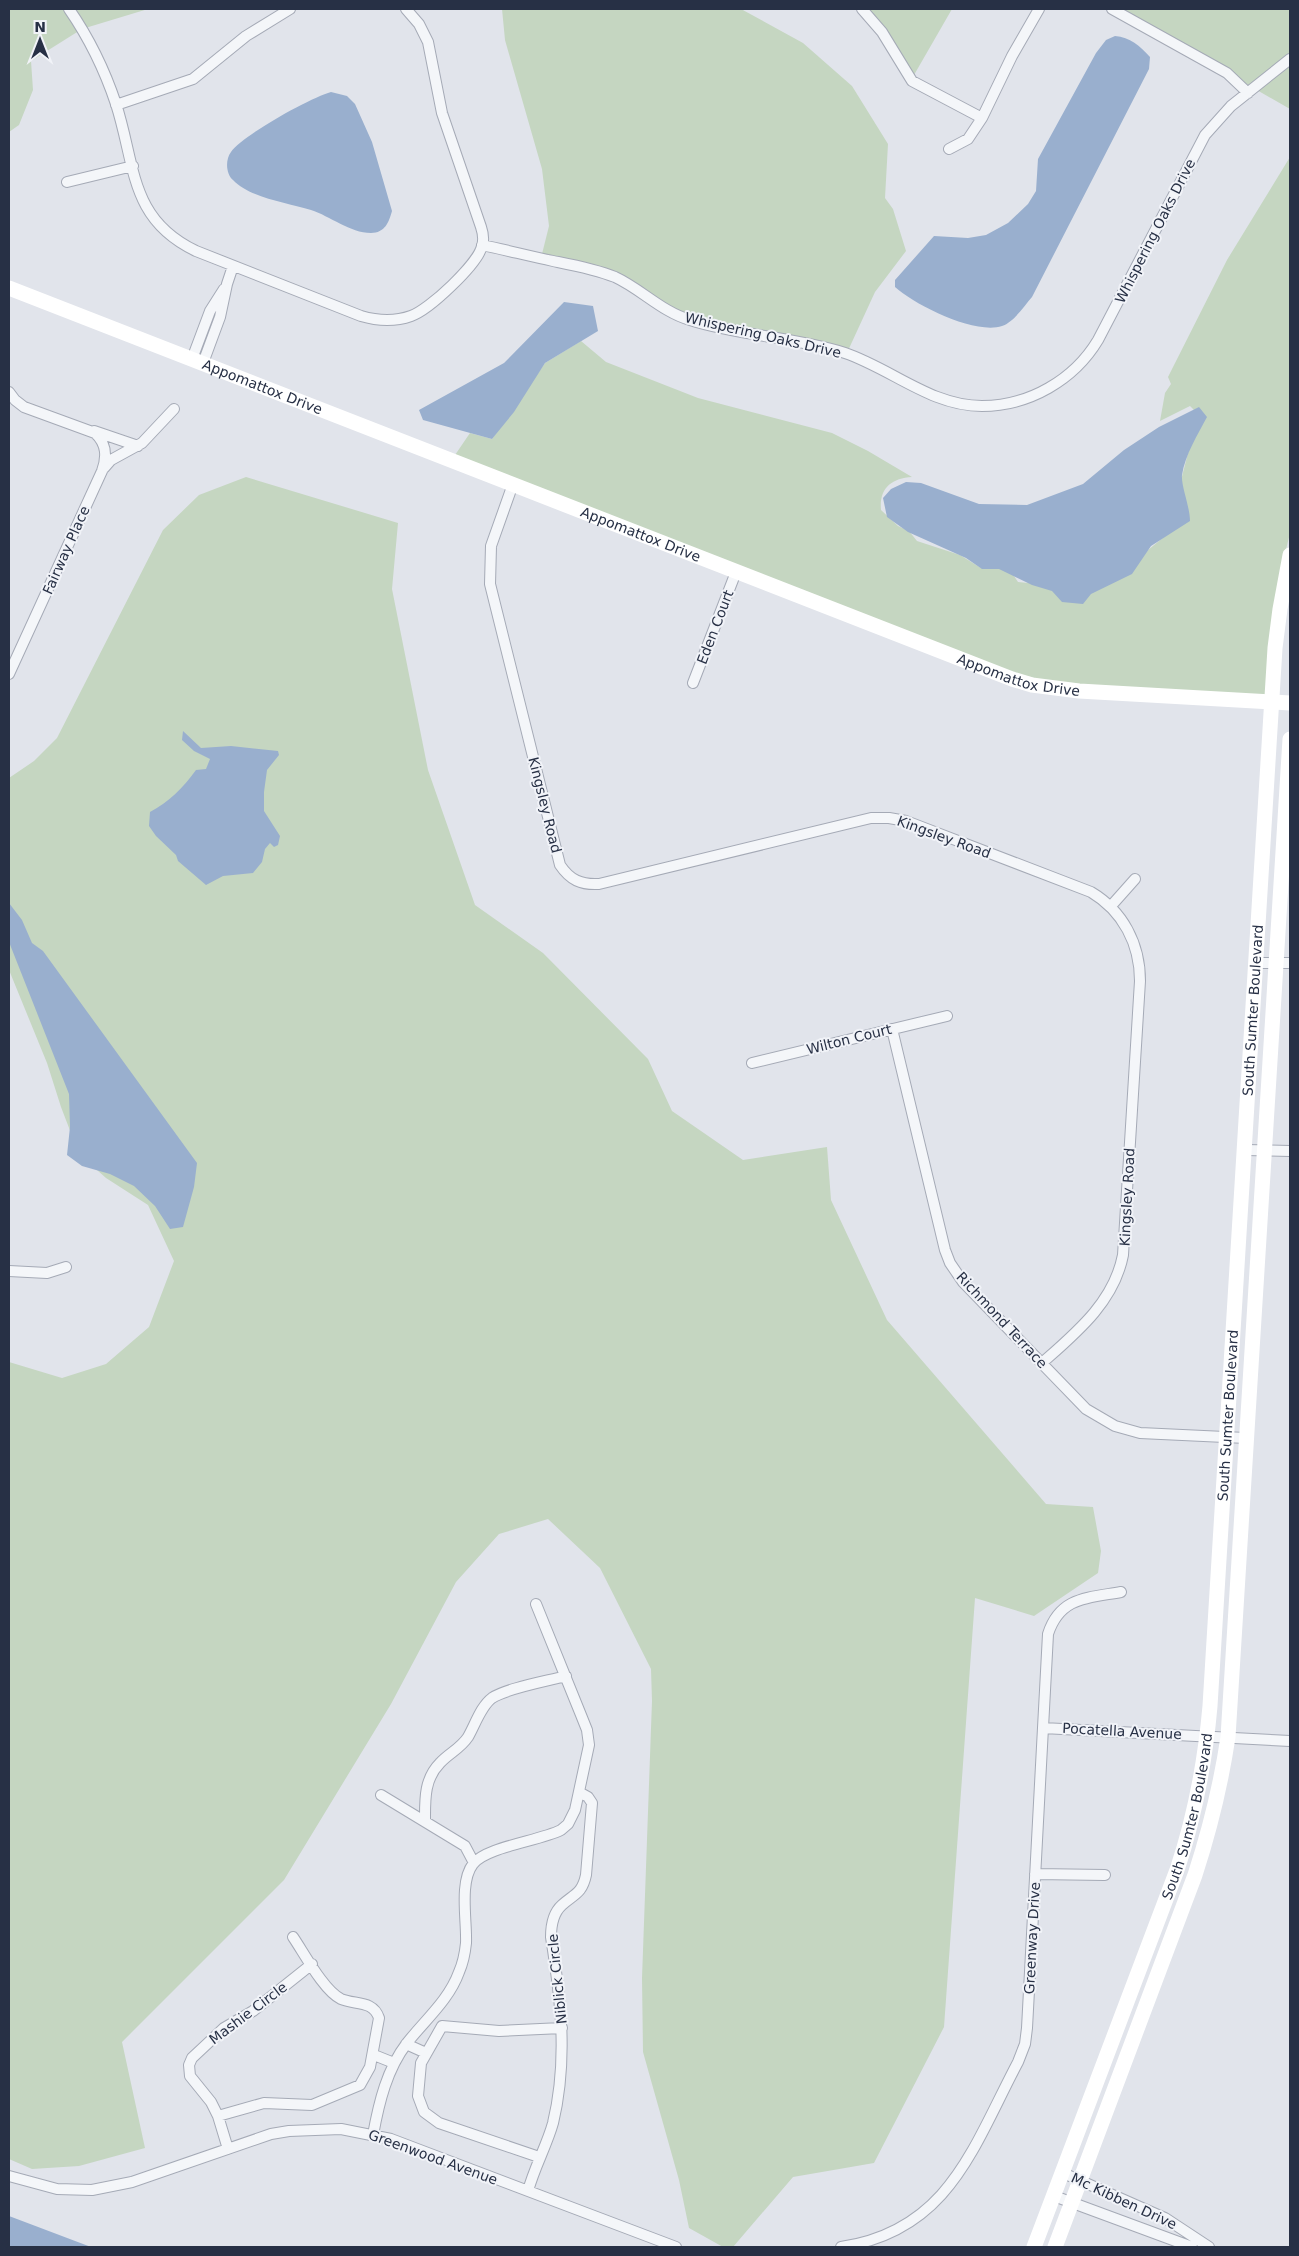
<svg xmlns="http://www.w3.org/2000/svg" width="1299" height="2256" font-family="'DejaVu Sans',sans-serif">
<style>
.green{fill:#c5d6c1}
.water{fill:#99afce}
.lines{fill:none;stroke-linecap:round;stroke-linejoin:round}
.street-casing{stroke:#a5aab6;stroke-width:12}
.street{stroke:#f4f6f9;stroke-width:10}
.secondary{stroke:#fff;stroke-width:15}
.labels{text-anchor:middle;stroke-width:4;stroke-linejoin:round;paint-order:stroke}
.street-label{font-size:14px;fill:#273045;stroke:#f1f3f8}
</style>
<rect width="100%" height="100%" fill="#e1e4eb"/>
<path class="green" d="M9,9H148L82,29L31,61L33,90L19,125L9,132Z
M502,9H741L803,43L852,86L888,144L885,198L893,209L906,251L875,292L846,355L689,319L616,278L541,258L549,226L542,169L505,40Z
M868,9H952L914,75Z
M1116,9H1290V109Z
M1290,157V533L1283,562L1267,697L1051,682L1014,673L455,455L470,433L492,439L545,363L581,341L606,362L698,398L832,433L868,451L912,477C891,478 879,489 881,510L898,526L909,531L917,541L960,555L981,568L1008,567L1018,582L1048,585L1148,550L1181,523L1178,492L1198,414L1190,406L1160,421L1165,393L1171,384L1168,377L1227,260Z
M246,477L398,523L392,589L428,770L475,905L543,953L648,1059L672,1111L743,1160L827,1147L831,1200L887,1320L1046,1504L1093,1507L1101,1551L1098,1573L1034,1616L975,1598L944,2027L874,2163L793,2177L733,2247H723L689,2228L679,2180L643,2052L642,1978L652,1701L651,1669L600,1568L548,1519L499,1534L456,1582L391,1704L284,1880L122,2042L145,2148L79,2166L32,2169L9,2159V1362L62,1378L106,1364L149,1327L174,1261L148,1205L106,1178L79,1154L61,1107L47,1063L9,970V778L34,761L57,738L163,530L199,495Z"/>
<path class="water" d="M1115,36C1130,37 1140,46 1150,57L1149,69L1032,297C1024,306 1014,322 1002,326C975,335 915,305 895,287V280L934,236L968,238L986,235L1008,223L1028,204L1036,191L1038,159L1096,53L1106,40Z
M331,92L347,96L355,104L372,142L392,211C389,222 385,233 371,233C350,233 330,216 311,210C288,203 250,198 233,180C226,174 225,160 231,152C243,135 310,98 331,92Z
M564,302L593,306L598,331L545,363L514,412L492,439L423,420L419,410L504,363Z
M1199,407L1207,417C1198,434 1185,455 1182,475C1181,486 1190,507 1190,521L1151,546L1132,574L1091,594L1083,604L1062,602L1052,591L1032,585L999,569H982L966,558L908,532L887,517L883,498L891,489L906,482L921,483L979,504L1027,505L1083,484L1124,450L1159,427Z
M183,731L201,748L231,746L278,751L279,755L267,770L264,792V811L280,836L278,845L274,847L270,843L265,849L262,862L253,873L223,876L206,885L178,861L176,855L156,836L149,826L150,812C169,802 183,788 196,770L206,769L210,759L194,751L182,740Z
M9,903L22,920L32,943L43,951L197,1163L194,1187L183,1227L170,1229L155,1206L134,1186L110,1174L82,1166L67,1155L70,1127L69,1094L9,942Z
M9,2216L91,2247H9Z"/>
<g class="lines">
<g class="street-casing">
<path id="street" d="M69,9C89,38 105,71 116,104C136,166 129,219 196,251L361,316C378,321 394,322 411,316C429,310 478,264 482,246C484,240 483,233 481,227L442,113L428,42L419,24L406,9
M862,9L882,32L912,81L982,118L1012,56L1039,9
M1112,9L1227,73L1248,93
M116,105L193,79L246,36L290,9
M949,149L968,139L982,118
M67,182L133,166
M482,245C506,250 529,256 553,261C573,265 595,269 615,277C641,289 662,312 690,320C740,336 795,337 845,353C892,369 931,406 982,406C1029,406 1074,380 1098,340L1205,135L1231,106L1290,59
M192,359L210,311L224,289
M203,363L220,317L227,284L233,266
M9,392L15,400L24,407L95,433C107,444 107,457 102,471L9,674
M94,431L138,446
M104,468L111,460L142,443L174,409
M513,484L491,546L490,584L560,865C570,880 581,885 599,884L871,818H889L906,821L1091,892C1123,911 1140,944 1140,981L1123,1255C1114,1302 1076,1333 1042,1363
M693,683L736,572
M1111,906L1135,879
M1255,963H1290
M892,1029L945,1250L950,1263L963,1282L1086,1409L1115,1426L1140,1433L1246,1438
M752,1063L947,1016
M1244,1150L1290,1151
M9,1271L47,1273L66,1267
M1043,1728L1290,1741
M381,1795L465,1846L474,1863
M425,1821C425,1800 424,1779 440,1763C449,1753 460,1749 468,1737C475,1725 481,1706 492,1698C507,1688 548,1681 566,1676
M1035,1874L1105,1875
M406,2044L426,2053
M374,2055L394,2063
M218,2116L264,2103L312,2105L360,2085L370,2067L379,2018C373,2000 355,2005 341,1999C324,1991 304,1953 293,1937
M373,2135C379,2102 387,2069 407,2043C425,2020 449,2000 459,1972C463,1963 465,1953 466,1943C467,1921 459,1882 473,1864C486,1847 539,1841 561,1830L568,1824L575,1810L589,1745L587,1730L581,1715L536,1604
M228,2149L218,2116L211,2102L190,2076L189,2065L192,2058L224,2028L253,2011L312,1964
M539,2157L439,2123L424,2112L418,2096L421,2063L442,2026L499,2031L562,2028
M1063,2173L1165,2218L1209,2247
M9,2176L57,2189L92,2190L132,2182L271,2134L289,2131L341,2129L391,2139L676,2247
M528,2191C534,2168 547,2145 553,2123C568,2061 561,2000 551,1937C551,1926 553,1913 562,1905C574,1894 582,1894 586,1875L592,1803L588,1797L579,1792
M1054,2196L1192,2247
M841,2247C949,2231 973,2147 1018,2062L1025,2044L1027,2028L1048,1634C1060,1597 1087,1598 1121,1592"/>
</g>
<use href="#street" class="street"/>
<g class="secondary">
<path id="s1" d="M9,288L1012,679L1032,685L1079,691L1290,703"/>
<path id="s2" d="M1034,2247L1177,1870C1195,1816 1205,1763 1210,1706L1275,648L1280,609L1290,555"/>
<path d="M1055,2247L1195,1875C1210,1829 1221,1784 1228,1737L1290,739"/>
</g>
</g>
<g class="labels">
<g class="street-label">
<text transform="translate(1155 231) rotate(-63)" y="5">Whispering Oaks Drive</text>
<text transform="translate(763 335) rotate(13)" y="5">Whispering Oaks Drive</text>
<text dy="5" stroke="none"><textPath href="#s1" startOffset="272">Appomattox Drive</textPath></text>
<text dy="5" stroke="none"><textPath href="#s1" startOffset="678">Appomattox Drive</textPath></text>
<text transform="translate(66 550) rotate(-66)" y="5">Fairway Place</text>
<text transform="translate(715 627) rotate(-69)" y="5">Eden Court</text>
<text dy="5" stroke="none"><textPath href="#s1" startOffset="1082">Appomattox Drive</textPath></text>
<text transform="translate(545 805) rotate(76)" y="5">Kingsley Road</text>
<text transform="translate(944 837) rotate(20)" y="5">Kingsley Road</text>
<text dy="5" stroke="none"><textPath href="#s2" startOffset="1268">South Sumter Boulevard</textPath></text>
<text transform="translate(849 1039) rotate(-14)" y="5">Wilton Court</text>
<text transform="translate(1127 1197) rotate(-87)" y="5">Kingsley Road</text>
<text transform="translate(1002 1320) rotate(47)" y="5">Richmond Terrace</text>
<text dy="5" stroke="none"><textPath href="#s2" startOffset="862">South Sumter Boulevard</textPath></text>
<text transform="translate(1122 1731) rotate(3)" y="5">Pocatella Avenue</text>
<text dy="5" stroke="none"><textPath href="#s2" startOffset="458">South Sumter Boulevard</textPath></text>
<text transform="translate(1032 1938) rotate(-87)" y="5">Greenway Drive</text>
<text transform="translate(557 1979) rotate(-96)" y="5">Niblick Circle</text>
<text transform="translate(248 2013) rotate(-37)" y="5">Mashie Circle</text>
<text transform="translate(433 2157) rotate(20)" y="5">Greenwood Avenue</text>
<text transform="translate(1124 2201) rotate(25)" y="5">Mc Kibben Drive</text>
</g>
</g>
<rect width="1299" height="2256" fill="none" stroke="#273045" stroke-width="20"/>
<g transform="translate(40 40)" stroke="#f1f3f8" stroke-width="4" paint-order="stroke">
<path d="M0-4L9 19L0 12L-9 19Z" fill="#273045"/>
<text y="-8" font-size="14" font-weight="bold" text-anchor="middle" fill="#273045">N</text>
</g>
</svg>
